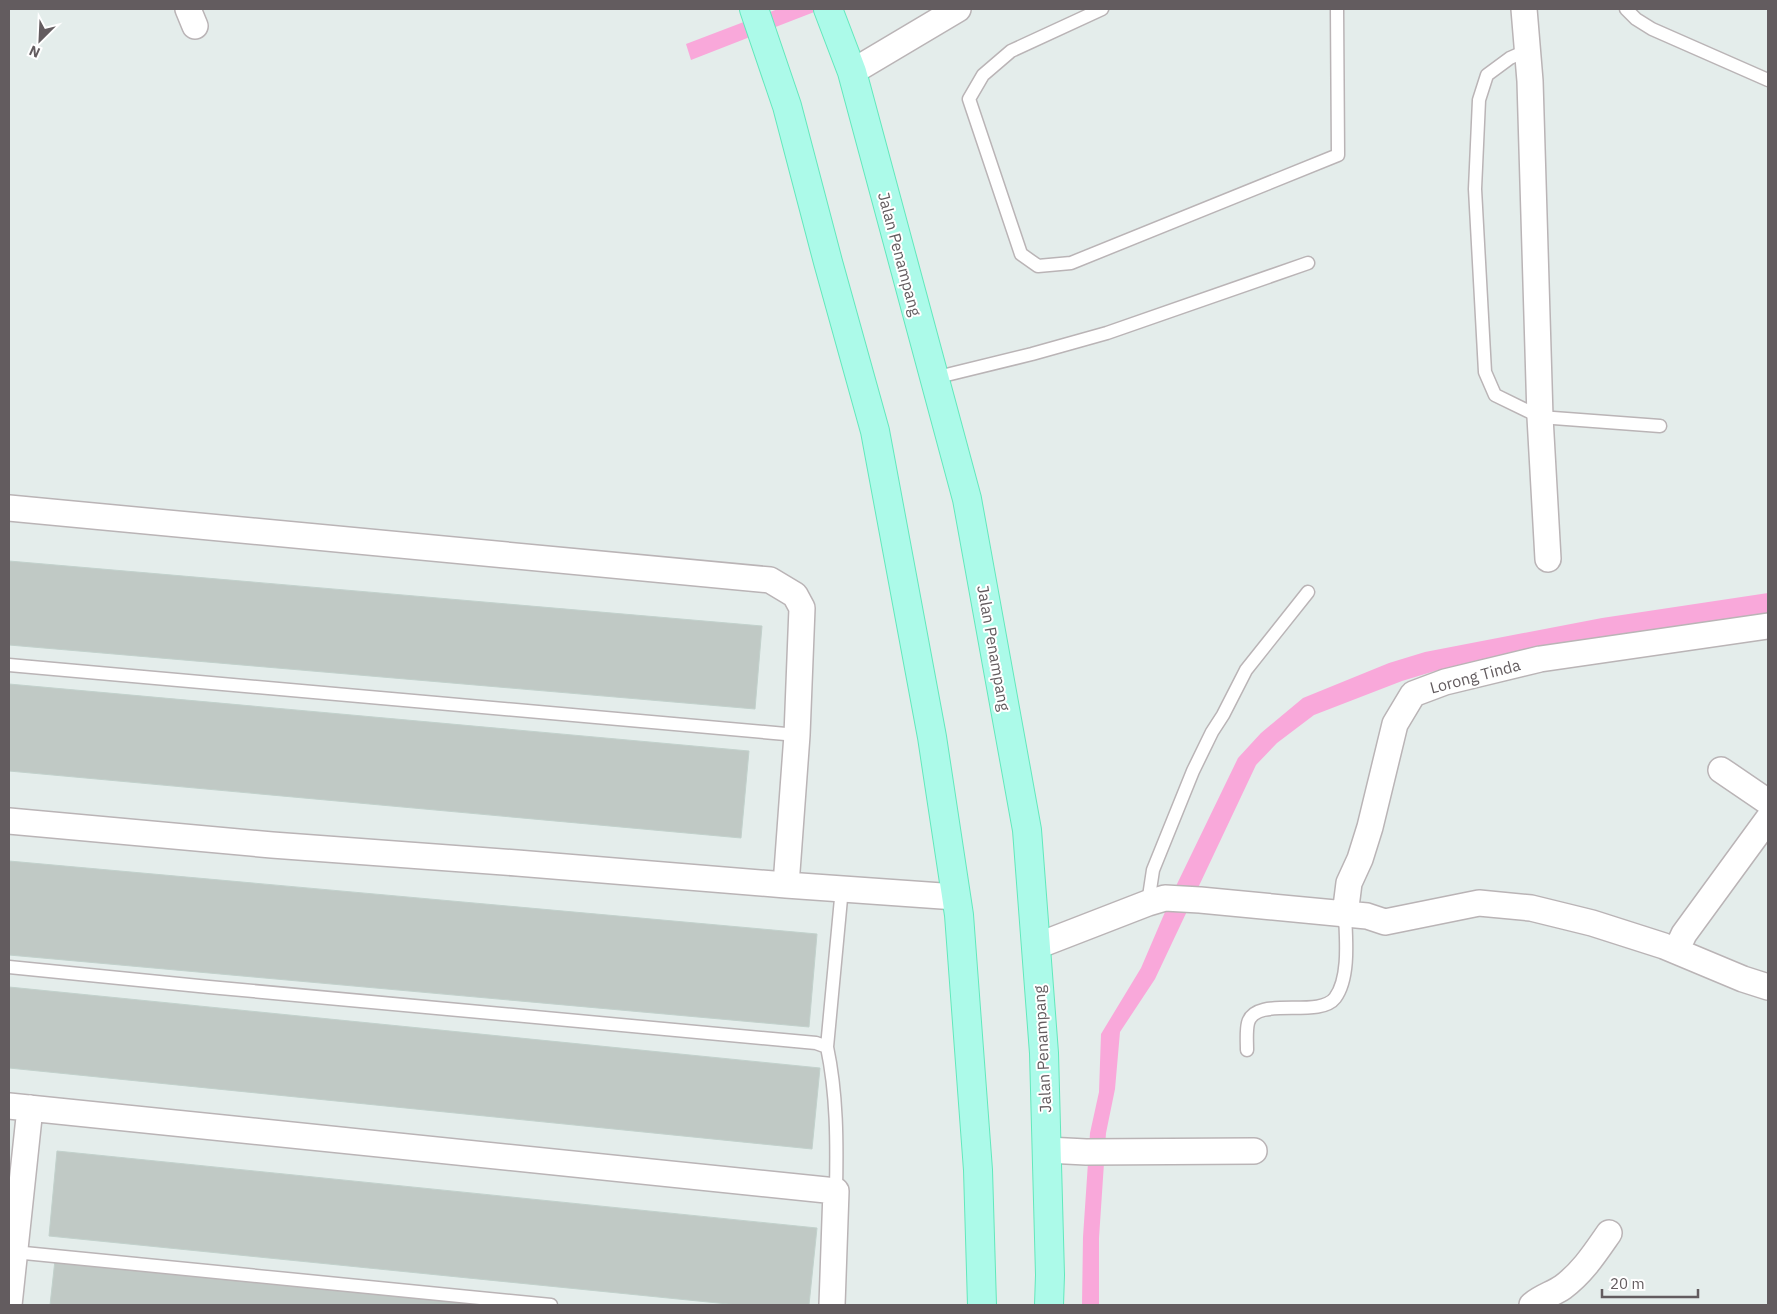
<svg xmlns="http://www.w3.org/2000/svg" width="1777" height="1314" font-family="'IBM Plex Sans',sans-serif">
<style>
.water{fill:#f9a8da}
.building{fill:#c0c9c5;stroke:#c2d1cc}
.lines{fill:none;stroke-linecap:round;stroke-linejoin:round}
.lane-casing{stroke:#bab4b6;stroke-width:15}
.street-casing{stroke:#bab4b6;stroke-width:28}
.primary-casing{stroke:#62e8bc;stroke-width:30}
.lane{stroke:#fff;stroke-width:12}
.street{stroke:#fff;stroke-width:25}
.primary{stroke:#acfae9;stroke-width:28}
.labels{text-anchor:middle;stroke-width:4;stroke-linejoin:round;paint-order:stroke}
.street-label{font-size:16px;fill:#635c5f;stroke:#fff}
</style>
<rect width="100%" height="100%" fill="#e4edeb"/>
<path class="water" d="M778,9H822L691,60L686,44Z
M1768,593V619L1537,653L1435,671L1402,681L1314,715L1277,743L1256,765L1155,979L1120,1032L1115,1089L1106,1133L1099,1238V1305H1082L1083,1237L1090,1133L1099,1092L1101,1034L1141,968L1177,884L1238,758L1261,733L1303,698L1389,663L1425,652L1602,618Z"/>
<path class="building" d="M9,561L762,626L755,709L9,645Z
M9,684L749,751L741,838L9,771Z
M9,861L817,934L809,1027L9,955Z
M9,987L820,1068L812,1149L9,1068Z
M57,1151L817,1228L809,1305H738L49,1236Z
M55,1260L488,1305H50Z"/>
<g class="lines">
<g class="lane-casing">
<path id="lane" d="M1102,9L1011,51L983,75L969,99L1021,254L1038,266L1071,263L1338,155L1337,9
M1626,9L1636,19L1652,29L1768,80
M1528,50L1510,58L1487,75L1479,100L1475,189L1485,372L1495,395L1540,417L1660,426
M934,378L1032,354L1107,333L1308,263
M9,665L797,735
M1148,903L1153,870L1193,771L1212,732L1223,715L1246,670L1308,592
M9,967L209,987L816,1043L827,1047C837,1094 837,1142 836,1191
M827,1047L842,888
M1247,1050C1247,1042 1246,1031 1248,1023C1255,995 1319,1019 1335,998C1350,978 1346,938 1345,915
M14,1252L551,1305"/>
</g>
<g class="street-casing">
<path id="street" d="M188,9L195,26
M1524,9L1530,81L1540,417L1548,559
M852,72L958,9
M9,508L770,580L795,595L802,608L797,735L786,885
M1721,770L1768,802
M9,821L272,845L517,863L786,885L956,897
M1345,915L1349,883L1360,859L1370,827L1395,724L1413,694L1445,682L1540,659L1768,626
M1037,946L1148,903L1165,898L1200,900L1367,916L1385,922L1479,903L1531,908L1592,923L1664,946L1743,979L1768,987
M1676,951L1684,934L1768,819
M9,1106L836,1191L832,1305
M1047,1150L1086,1152L1254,1151
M9,1305L30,1108
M1532,1305C1541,1297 1553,1294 1563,1287C1583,1272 1595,1253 1609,1233"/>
</g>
<g class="primary-casing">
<path id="primary" d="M754,9L787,106L828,262L875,431L932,737L959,915L978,1170L982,1305
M828,9L852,72L967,499L1027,830L1044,1053L1050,1275L1049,1305"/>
</g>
<use href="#lane" class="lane"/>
<use href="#street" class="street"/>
<use href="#primary" class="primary"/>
</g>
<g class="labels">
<g class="street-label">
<text transform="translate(900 254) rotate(75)" y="6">Jalan Penampang</text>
<text transform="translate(994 648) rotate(80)" y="6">Jalan Penampang</text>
<text transform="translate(1475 676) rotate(-15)" y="6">Lorong Tinda</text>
<text transform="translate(1042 1049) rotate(-93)" y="6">Jalan Penampang</text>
</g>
</g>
<rect width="1777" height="1314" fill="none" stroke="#635c5f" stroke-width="20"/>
<g transform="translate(40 40) rotate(204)" stroke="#ffffff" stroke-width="4" paint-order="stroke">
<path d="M0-4L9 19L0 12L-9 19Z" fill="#635c5f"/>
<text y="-8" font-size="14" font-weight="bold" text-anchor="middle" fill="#635c5f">N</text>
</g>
<path d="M1602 1289v8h96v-8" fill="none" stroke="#635c5f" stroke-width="2.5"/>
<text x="1610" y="1289" font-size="15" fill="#635c5f" stroke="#ffffff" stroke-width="4" paint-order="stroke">20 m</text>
</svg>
